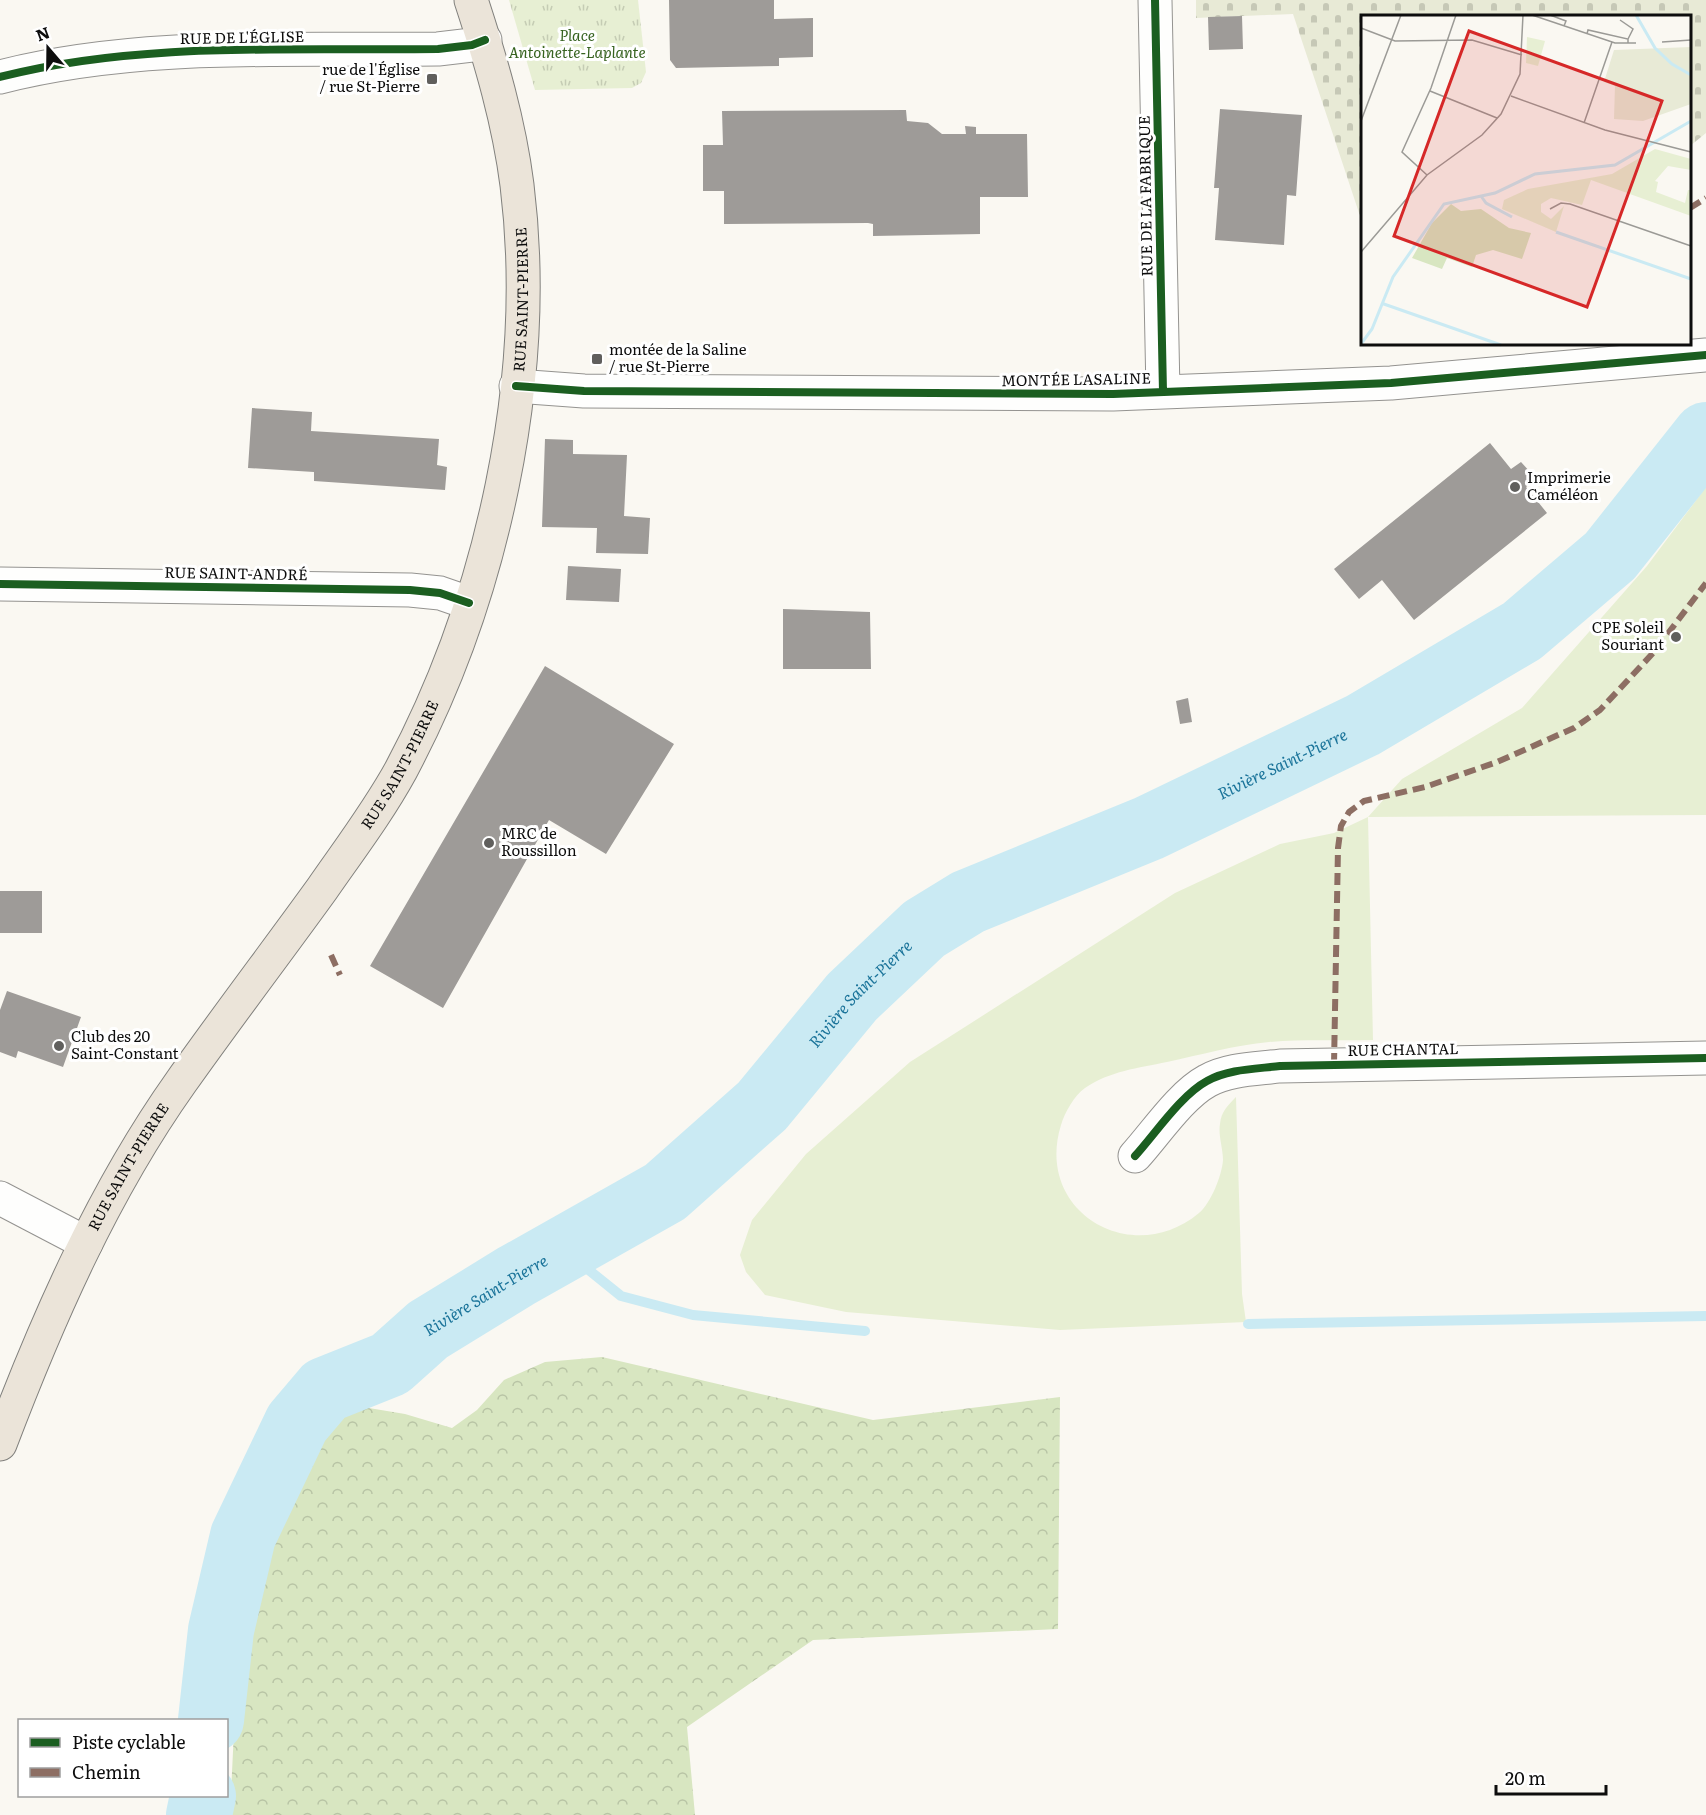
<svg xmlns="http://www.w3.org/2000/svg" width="1706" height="1815" font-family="Literata,serif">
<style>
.grass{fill:#e7efd3}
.forest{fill:url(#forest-crowns)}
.cemetery{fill:url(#cemetery-stones)}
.park{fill:url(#park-tufts)}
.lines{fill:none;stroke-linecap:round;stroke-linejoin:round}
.stream{stroke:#caeaf3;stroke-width:10}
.river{stroke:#caeaf3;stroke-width:66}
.building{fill:#9e9b98}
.minor-casing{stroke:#949390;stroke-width:35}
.major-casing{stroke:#81807d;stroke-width:35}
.minor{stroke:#fefefd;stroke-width:33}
.major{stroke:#ebe4d9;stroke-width:33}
.quiet{stroke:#8d6e63;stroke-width:6;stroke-dasharray:12 6;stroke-linecap:butt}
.cycleway-casing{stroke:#fff;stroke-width:11}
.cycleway{stroke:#1b5e20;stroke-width:8}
.poi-dot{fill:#605f5d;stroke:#fff;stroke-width:2}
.labels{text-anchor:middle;stroke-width:6;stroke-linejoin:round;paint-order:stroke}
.park-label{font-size:15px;font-style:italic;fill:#376320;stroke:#fff}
.street-label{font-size:15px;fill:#0d0d0d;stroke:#fff}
.poi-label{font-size:15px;fill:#0d0d0d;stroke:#fff;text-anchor:start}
.water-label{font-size:16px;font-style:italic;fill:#1b749a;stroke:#fff}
.inset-river{fill:none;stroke:#caeaf3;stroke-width:3}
.inset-road{fill:none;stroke:#9b9a96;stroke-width:1.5}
.view{fill:#d62828;fill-opacity:0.15;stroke:#d62828;stroke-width:3}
.inset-edge{fill:none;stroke:#0d0d0d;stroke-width:3}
</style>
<defs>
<pattern id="forest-crowns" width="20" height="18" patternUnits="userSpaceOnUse" patternTransform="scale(1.5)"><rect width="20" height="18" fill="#d8e6c1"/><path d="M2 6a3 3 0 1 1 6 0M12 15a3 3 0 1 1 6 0" fill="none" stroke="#b8c4a5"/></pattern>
<pattern id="cemetery-stones" width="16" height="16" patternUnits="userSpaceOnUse" patternTransform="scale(1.5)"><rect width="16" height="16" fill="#e8ead6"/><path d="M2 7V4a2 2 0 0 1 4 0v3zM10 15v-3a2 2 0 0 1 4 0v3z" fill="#c6c8b6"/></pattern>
<pattern id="park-tufts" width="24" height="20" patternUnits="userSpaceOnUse" patternTransform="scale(1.5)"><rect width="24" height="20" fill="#e7efd3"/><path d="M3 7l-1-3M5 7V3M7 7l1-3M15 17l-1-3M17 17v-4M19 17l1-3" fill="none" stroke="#c5ccb4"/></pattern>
</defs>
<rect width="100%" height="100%" fill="#faf8f2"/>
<path class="grass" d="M1706,487V815L1368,817L1373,1040C1339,1041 1303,1039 1269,1042C1235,1045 1200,1055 1167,1062C1138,1068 1110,1071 1085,1088C1074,1096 1065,1112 1061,1125C1034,1212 1132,1269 1199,1213C1211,1203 1222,1175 1223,1160C1223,1148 1218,1135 1220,1124C1221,1112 1228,1105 1236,1097L1242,1294L1246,1322L1060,1330L846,1312L765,1295L746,1272L740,1255L752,1220L806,1154L910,1062L1175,893L1280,844L1334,833L1368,817L1402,779L1522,708L1647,566Z"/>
<path class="forest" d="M602,1357L873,1420L1060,1397L1058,1629L813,1640L687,1727L695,1815H230L235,1709L255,1602L286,1504L314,1444L351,1405L405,1414L452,1428L477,1410L504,1380L545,1362Z"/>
<path class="cemetery" d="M1196,0H1706V133L1690,146V16H1362V222L1293,14L1196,18Z"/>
<path class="park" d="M509,0H638L646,72L641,83L632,88L535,90Z"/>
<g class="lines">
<path class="stream" d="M564,1250L621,1296L693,1315L865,1331
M1248,1324L1706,1316"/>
<g class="river">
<path id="s1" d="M211,1720L221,1630L243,1536L297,1423L325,1390L390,1364L428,1330L516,1276L665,1192L762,1106L852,997L924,929L968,902L1149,828L1363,725L1522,631L1610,556L1706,435"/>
<path d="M199,1815L203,1796"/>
</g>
</g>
<path class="building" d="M669,0H774V19L813,18V57L779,58V66L676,68L670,60Z
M1242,16L1243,49L1209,50L1208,17Z
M1220,109L1302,115L1296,196L1287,195L1284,245L1215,240L1219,188H1214Z
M906,110L907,121L928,123L942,134H966L965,126L976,127V134H1027L1028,197H980V234L873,236V224L868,223L724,224V191H703V145H723L722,111Z
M252,408L312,412L311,431L439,439L437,465L447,467L445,490L314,481V472L248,468Z
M545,439L573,440V454L627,455L624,516L650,518L648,554L596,553L597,528L542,527Z
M1490,443L1511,469L1521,462L1530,472L1536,479L1526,487L1547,513L1414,620L1382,580L1359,599L1334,569Z
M568,566L621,569L619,602L566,600Z
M783,609L870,612L871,669H783Z
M545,666L674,744L606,854L549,820L443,1008L370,966Z
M1188,698L1192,722L1180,724L1176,701Z
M0,891H42V933H0Z
M7,991L81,1017L63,1067L18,1051L16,1058L0,1052V1010Z"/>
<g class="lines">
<g class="minor-casing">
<path id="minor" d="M1155,0L1163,392
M0,77C140,41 293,51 438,49L472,45L485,40
M516,386L584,391L1113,394L1391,383L1706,355
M0,584L410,590L440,593L469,603
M1135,1156C1155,1134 1181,1095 1207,1081C1228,1069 1256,1069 1280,1066L1706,1058
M0,1198L86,1243"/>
</g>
<g class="major-casing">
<g id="major">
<path id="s2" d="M0,1444C48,1318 103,1192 181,1082C227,1017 275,954 322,889C349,850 378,812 401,770C492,599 541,378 517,185C509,122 491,61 471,0"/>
</g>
</g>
<use href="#minor" class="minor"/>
<use href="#major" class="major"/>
<path class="quiet" d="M1690,208L1706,198
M331,955L340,975
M1334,1065L1338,848L1341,826L1349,812L1364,801L1425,787L1497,762L1574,728L1600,710L1654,652L1706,583"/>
<g class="cycleway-casing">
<path id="cycleway" d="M1155,0L1163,392
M0,77C140,41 293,51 438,49L472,45L485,40
M516,386L584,391L1113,394L1391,383L1706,355
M0,584L410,590L440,593L469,603
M1135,1156C1155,1134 1181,1095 1207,1081C1228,1069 1256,1069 1280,1066L1706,1058"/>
</g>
<use href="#cycleway" class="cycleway"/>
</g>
<g class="poi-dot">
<rect x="426" y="73" width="12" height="12" rx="3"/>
<rect x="591" y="353" width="12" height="12" rx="3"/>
<circle cx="1515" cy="487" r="6"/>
<circle cx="1676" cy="637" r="6"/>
<circle cx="489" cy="843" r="6"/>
<circle cx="59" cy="1046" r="6"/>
</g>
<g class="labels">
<g class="park-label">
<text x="577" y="41">Place<tspan x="577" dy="17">Antoinette-Laplante</tspan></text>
</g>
<g class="street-label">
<text transform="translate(242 38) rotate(-1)" y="5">RUE DE L'ÉGLISE</text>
<text transform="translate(1146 196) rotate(-91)" y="5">RUE DE LA FABRIQUE</text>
<text dy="5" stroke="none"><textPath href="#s2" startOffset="1278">RUE SAINT-PIERRE</textPath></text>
<text transform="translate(1076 380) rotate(-1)" y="5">MONTÉE LASALINE</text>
<text transform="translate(236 574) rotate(1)" y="5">RUE SAINT-ANDRÉ</text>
<text dy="5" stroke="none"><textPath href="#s2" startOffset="792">RUE SAINT-PIERRE</textPath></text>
<text transform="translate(1403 1050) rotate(-1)" y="5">RUE CHANTAL</text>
<text dy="5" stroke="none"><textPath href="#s2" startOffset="306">RUE SAINT-PIERRE</textPath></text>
</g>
<g class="poi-label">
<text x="420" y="75" text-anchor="end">rue de l'Église<tspan x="420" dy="17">/ rue St-Pierre</tspan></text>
<text x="609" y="355">montée de la Saline<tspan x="609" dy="17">/ rue St-Pierre</tspan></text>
<text x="1527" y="483">Imprimerie<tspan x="1527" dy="17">Caméléon</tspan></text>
<text x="1664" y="633" text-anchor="end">CPE Soleil<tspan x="1664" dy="17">Souriant</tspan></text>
<text x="501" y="839">MRC de<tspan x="501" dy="17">Roussillon</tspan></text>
<text x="71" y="1042">Club des 20<tspan x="71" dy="17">Saint-Constant</tspan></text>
</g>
<g class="water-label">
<text dy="6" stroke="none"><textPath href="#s1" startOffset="1516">Rivière Saint-Pierre</textPath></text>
<text dy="6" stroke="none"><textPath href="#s1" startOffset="1030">Rivière Saint-Pierre</textPath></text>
<text dy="6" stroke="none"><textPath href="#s1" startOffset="544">Rivière Saint-Pierre</textPath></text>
</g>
</g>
<g transform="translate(1361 15)">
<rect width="330" height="330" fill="#faf8f2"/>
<path d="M294,134L330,144V155L307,151L294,166L297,167L295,177L324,188L327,175H330V201L230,165L221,190L190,183L180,189V197L190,204L203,191L195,217L141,194L143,185L167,174L251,159Z" fill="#e7efd3"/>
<path d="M90,189L100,196L120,194L148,213L170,218L161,244L132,235L115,240L111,252L86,243L81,254L51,243L71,208Z" fill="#d8e6c1"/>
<path d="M330,32V89L282,106L253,104L254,71L243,67L253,35Z" fill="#e8ead6"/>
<path d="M166,22L184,26L177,51L165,48Z" fill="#e7efd3"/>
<path class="inset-river" d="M275,0L294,33L311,49L330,60M120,181L125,188L151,202M195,217L330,264M20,288L140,330M0,329L11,314L32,262L83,189L134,178L174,159L254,150L330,106"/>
<path class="inset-road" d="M171,0L254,28H275M189,0L205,6L203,11M259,5L272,14L267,24M0,13L34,26L111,25L161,40M226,19L227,15L267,24V28M301,27L330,25M69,76L136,103M150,81L244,115L330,137M0,106L40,0M223,108L251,27M66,160L41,137L70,73L95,0M189,194L200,188L209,189L330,231M0,237L66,160L121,120L140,99L159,59L162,0"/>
<path class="view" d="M108,16L301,86L226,292L33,221Z"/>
<rect width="330" height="330" class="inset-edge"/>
</g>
<rect x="18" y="1719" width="210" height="78" fill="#ffffff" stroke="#9e9e9e" stroke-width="1.5"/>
<rect x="30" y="1738" width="30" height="9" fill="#1b5e20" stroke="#9e9e9e" stroke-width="1.5"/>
<text x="72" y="1749" font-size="18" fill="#0d0d0d">Piste cyclable</text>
<rect x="30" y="1768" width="30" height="9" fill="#8d6e63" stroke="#9e9e9e" stroke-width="1.5"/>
<text x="72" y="1779" font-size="18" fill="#0d0d0d">Chemin</text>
<g transform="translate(48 48) rotate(340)" stroke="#ffffff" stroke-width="4.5" paint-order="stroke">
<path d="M0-4.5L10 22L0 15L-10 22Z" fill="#0d0d0d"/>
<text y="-9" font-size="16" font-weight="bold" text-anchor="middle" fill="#0d0d0d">N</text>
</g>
<path d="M1496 1785v9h110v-9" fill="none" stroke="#0d0d0d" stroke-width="3"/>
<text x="1505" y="1785" font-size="18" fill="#0d0d0d" stroke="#ffffff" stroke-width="4.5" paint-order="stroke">20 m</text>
</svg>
